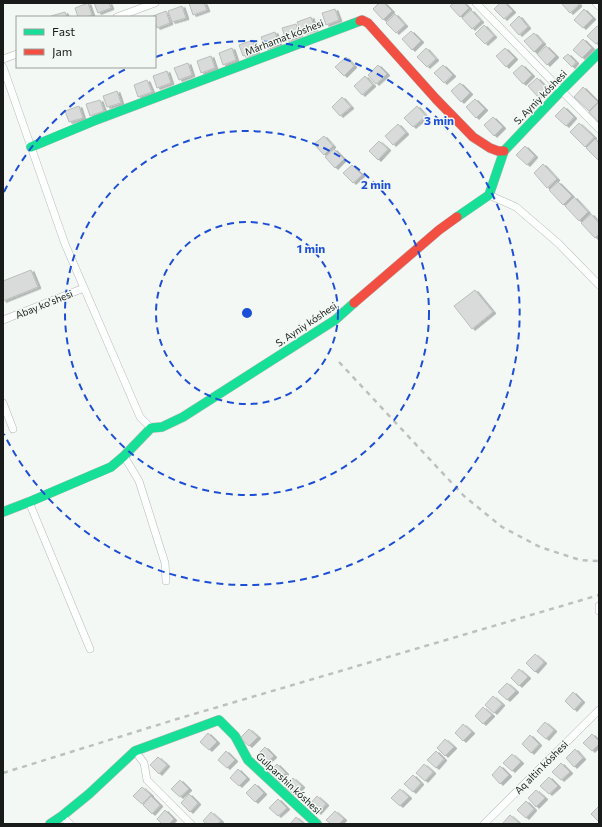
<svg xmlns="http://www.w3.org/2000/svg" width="602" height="827" font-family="Commissioner,sans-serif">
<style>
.building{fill:#d8dbd9;stroke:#babebc;filter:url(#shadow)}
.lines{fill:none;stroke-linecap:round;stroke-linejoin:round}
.street-casing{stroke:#b5b9b6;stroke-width:8}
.fast-casing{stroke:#b5b9b6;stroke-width:10}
.jam-casing{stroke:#b5b9b6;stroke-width:10}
.street{stroke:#fdfefe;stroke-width:7}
.fast{stroke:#16e098;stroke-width:9}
.jam{stroke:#f24e42;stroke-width:9}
.rail{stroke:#bec0bf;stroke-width:2.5;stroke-dasharray:5 5;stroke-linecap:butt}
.ring{fill:none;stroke:#1d4ed8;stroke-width:2;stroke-dasharray:7 5}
.labels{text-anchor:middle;stroke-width:3;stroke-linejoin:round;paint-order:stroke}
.street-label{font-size:10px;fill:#181b19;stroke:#f2f9f4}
.centre{fill:#1d4ed8;stroke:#f2f9f4;stroke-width:2}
.ring-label{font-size:12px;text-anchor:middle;font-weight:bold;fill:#1d4ed8;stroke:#f2f9f4;stroke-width:3;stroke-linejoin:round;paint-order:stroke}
</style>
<defs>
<filter id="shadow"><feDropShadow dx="3" dy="1.5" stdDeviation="0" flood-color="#0004"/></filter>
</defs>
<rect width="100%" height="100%" fill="#f3f8f5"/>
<path class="building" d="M88,3L92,15L87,17H78L75,8Z
M94,3H109L111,8L98,13Z
M189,3H204L207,10L193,15Z
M379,3H384L392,11L383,20L373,9Z
M454,3H464L469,8L460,17L450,6Z
M500,3H505L513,11L504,19L494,9Z
M561,3H578L579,5L570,13Z
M182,6L186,18L172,22L168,11Z
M335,9L339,20L326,25L322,13Z
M584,9L593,18L583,28L574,20Z
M471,10L481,21L472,29L462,18Z
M166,11L170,23L157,28L155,23V17L153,16Z
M65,12L67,17H51V16Z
M395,14L405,25L396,33L386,23Z
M519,16L528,27L519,35L510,25Z
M311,17L315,29L302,33L297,22Z
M296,24L300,35L286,40L282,28Z
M484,25L494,36L485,44L475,34Z
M597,26L599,27V41L596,44L587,36Z
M411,31L421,41L412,50L402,39Z
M275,32L279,44L265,48L261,37Z
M534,33L543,43L534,52L524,41Z
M583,39L592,48L582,58L573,50Z
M253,40L257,52L243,56L239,45Z
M546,46L556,56L547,65L537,54Z
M232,48L236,60L223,65L219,53Z
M426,48L436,59L427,67L417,57Z
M505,48L515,58L506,67L496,56Z
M568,54L576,62L572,67L563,58Z
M211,56L215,68L201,73L197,61Z
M346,57L354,66L344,76L335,67Z
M188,63L192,75L179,80L174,68Z
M378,65L387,74L376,84L368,75Z
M443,65L453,75L444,83L434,73Z
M522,65L532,75L523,84L513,73Z
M167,71L171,83L157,88L153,76Z
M365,76L373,85L362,95L354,86Z
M537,78L547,88L538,97L528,86Z
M147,80L152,92L138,97L134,85Z
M460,83L470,93L461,102L451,91Z
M583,87L598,102L589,111L574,97Z
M117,91L121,103L107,107L103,96Z
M342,97L351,107L340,116L332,107Z
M475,99L485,109L476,118L466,107Z
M100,100L104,111L90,116L86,104Z
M598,103L599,105V123L589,112Z
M79,106L83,118L69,122L65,111Z
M417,106L426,116L413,127L404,118Z
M564,107L574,117L566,126L555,116Z
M493,117L503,127L494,136L484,125Z
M579,123L594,137L585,147L570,132Z
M398,124L406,133L393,145L385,136Z
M324,136L333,146L324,155L314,144Z
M595,139L599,143V161L586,148Z
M379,141L388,149L378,160L369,151Z
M525,146L535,156L527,165L516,155Z
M334,149L344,159L335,168L325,157Z
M543,164L557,179L547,188L534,173Z
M352,165L362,175L353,183L343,173Z
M558,182L572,196L563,205L549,190Z
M574,197L588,212L579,221L565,206Z
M591,214L599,223V234L595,238L581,223Z
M31,270L38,287L3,301V281Z
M475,290L493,312L472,329L454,306Z
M535,654L544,662L535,672L526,663Z
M519,669L528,677L519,686L511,678Z
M507,683L516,691L507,700L498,692Z
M573,692L582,701L574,710L565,701Z
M493,696L502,704L494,713L485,705Z
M483,707L492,715L483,724L475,716Z
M545,722L554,730L546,739L537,731Z
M463,724L472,732L463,741L455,733Z
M249,729L258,737L249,746L240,738Z
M208,733L217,742L209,750L200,742Z
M592,734L599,741V744L592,751L583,743Z
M530,735L539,744L531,753L522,744Z
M445,739L454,747L445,756L437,748Z
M265,747L274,756L265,764L256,756Z
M575,749L583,758L574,767L566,758Z
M226,751L235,760L227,768L218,760Z
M436,751L444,759L436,768L427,760Z
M512,754L521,762L512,771L503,763Z
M158,757L167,765L159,774L150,765Z
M561,763L570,772L561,780L552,772Z
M277,764L286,773L277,781L268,773Z
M424,764L433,772L425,781L416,773Z
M500,766L509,775L500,784L492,775Z
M238,769L247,778L239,786L230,778Z
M413,775L421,783L413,792L404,784Z
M549,777L558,786L549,794L540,786Z
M293,778L302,786L294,795L285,787Z
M180,780L189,789L180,797L171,789Z
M255,784L264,793L255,802L246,793Z
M142,787L151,795L142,804L133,796Z
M400,789L409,797L400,806L391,798Z
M536,790L545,798L536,807L528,798Z
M189,794L198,803L190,812L181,803Z
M151,796L160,805L152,814L143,805Z
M317,796L326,804L318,813L309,805Z
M278,799L287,808L278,816L269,808Z
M526,801L534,809L526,818L517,810Z
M599,806V822L591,814Z
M165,810L174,819L169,824H162L157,819Z
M335,811L344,819L339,824H331L326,820Z
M211,812L221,821L217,824H207L203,821Z
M510,815L519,823L518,824H502Z
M296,817L304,824H290Z"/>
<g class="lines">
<g class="street-casing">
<path id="street" d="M476,3L599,129
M596,3L599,6
M117,17L155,3
M3,59L17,54
M3,67L65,244L140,417L151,428
M489,195L516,207L558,243L599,285
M3,320L84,288
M3,403L13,429
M124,456L139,481L165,563L166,581
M29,502L90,649
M599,606V611
M135,751L144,763L147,780L191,824
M62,816L70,824
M484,824L599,710"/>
</g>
<g class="fast-casing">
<path id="fast" d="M31,147L96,120L360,21
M457,217L489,195L504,151L562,90L599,53
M3,512L29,502L111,467L124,456L151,428L162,427L183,417L335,320L354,303
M50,824L62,816L89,794L135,751L219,720L235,736L248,760L317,824"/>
</g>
<g class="jam-casing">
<path id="jam" d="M360,21L362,20L368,23L436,99L473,137L490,148L498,151H504
M354,303L439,230L457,217"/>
</g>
<use href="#street" class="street"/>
<use href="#fast" class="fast"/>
<use href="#jam" class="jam"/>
<path class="rail" d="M339,362L464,496L502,527L540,547L580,560L599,561
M3,773L177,719L599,595"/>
</g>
<g class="ring">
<circle cx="247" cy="313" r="91"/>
<circle cx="247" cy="313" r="182"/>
<path d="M4 192A272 272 0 0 1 130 67M156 57A272 272 0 1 1 4 434"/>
</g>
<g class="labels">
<g class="street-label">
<text transform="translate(284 37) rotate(-21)" y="4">Márhamat kóshesi</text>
<text transform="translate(540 97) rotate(-46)" y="4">S. Ayniy kóshesi</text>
<text transform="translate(44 304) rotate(-22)" y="4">Abay ko'shesi</text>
<text transform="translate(306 324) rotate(-34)" y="4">S. Ayniy kóshesi</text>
<text transform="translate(541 767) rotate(-45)" y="4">Aq altin kóshesi</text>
<text transform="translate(289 783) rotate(43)" y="4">Gulparshin kóshesi</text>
</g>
</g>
<circle cx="247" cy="313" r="6" class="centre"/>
<g class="ring-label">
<text x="439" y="125">3 min</text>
<text x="376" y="189">2 min</text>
<text x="311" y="253">1 min</text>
</g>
<rect width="602" height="827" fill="none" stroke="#181b19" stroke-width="8"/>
<rect x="16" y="16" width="140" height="52" fill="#f2f9f4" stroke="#9ba09c"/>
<rect x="24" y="29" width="20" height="6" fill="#16e098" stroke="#9ba09c"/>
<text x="52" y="36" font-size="12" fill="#181b19">Fast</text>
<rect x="24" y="49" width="20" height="6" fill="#f24e42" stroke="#9ba09c"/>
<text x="52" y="56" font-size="12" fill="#181b19">Jam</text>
</svg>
